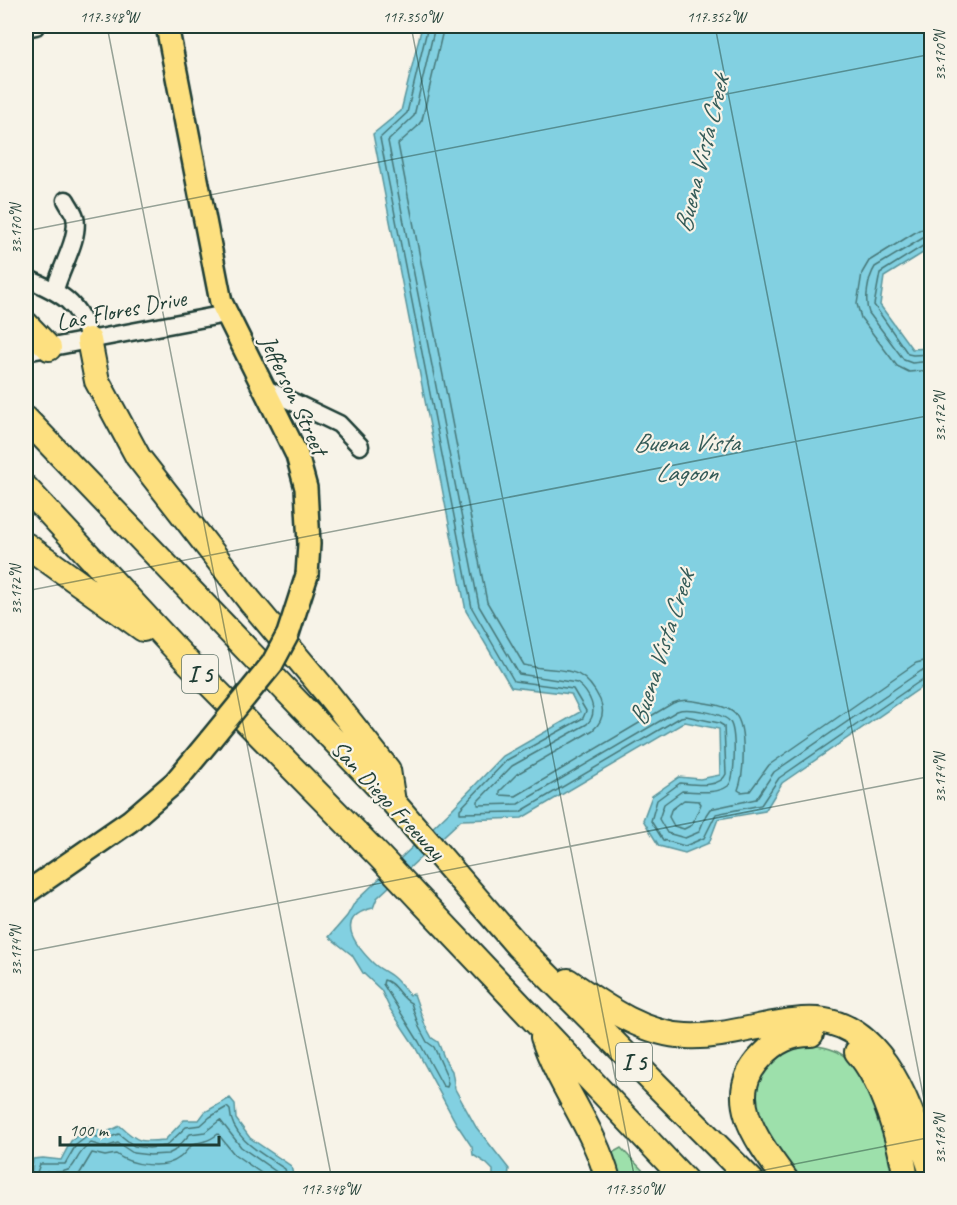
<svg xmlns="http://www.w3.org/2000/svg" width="957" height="1205" font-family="Caveat,sans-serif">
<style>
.green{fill:#9de0ab;stroke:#5e8e70;stroke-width:1.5}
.water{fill:#82d0e1;stroke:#5a959c;stroke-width:1.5}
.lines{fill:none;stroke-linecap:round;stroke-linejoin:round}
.shore{stroke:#477879;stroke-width:1.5}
.minor-casing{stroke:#1f3d34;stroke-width:21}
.major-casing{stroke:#1f3d34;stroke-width:26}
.highway-casing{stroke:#1f3d34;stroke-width:28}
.minor{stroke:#f7f3e8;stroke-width:16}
.major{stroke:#fde080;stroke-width:21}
.highway{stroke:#fde080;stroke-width:24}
.major-bridge-casing{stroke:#1f3d34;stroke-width:26;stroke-linecap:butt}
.major-bridge{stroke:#fde080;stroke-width:21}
.ticks{fill:none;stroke:#1f3d34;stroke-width:1.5;stroke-opacity:0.45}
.labels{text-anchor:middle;stroke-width:4.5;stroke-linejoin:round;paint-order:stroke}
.shield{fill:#f7f3e8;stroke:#60746a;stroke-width:1.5}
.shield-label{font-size:22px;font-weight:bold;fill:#1f3d34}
.street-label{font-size:24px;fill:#1f3d34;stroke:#f7f3e8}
.water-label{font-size:26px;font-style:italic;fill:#335a57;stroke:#f7f3e8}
.neatline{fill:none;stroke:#1f3d34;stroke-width:2}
.ticks-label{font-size:15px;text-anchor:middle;fill:#1f3d34}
</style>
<rect width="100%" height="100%" fill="#f7f3e8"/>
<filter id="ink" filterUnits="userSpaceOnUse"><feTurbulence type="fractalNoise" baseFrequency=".0167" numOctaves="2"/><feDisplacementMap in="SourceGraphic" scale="12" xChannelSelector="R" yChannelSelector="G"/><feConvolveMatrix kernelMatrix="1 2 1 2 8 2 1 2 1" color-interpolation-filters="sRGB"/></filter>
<g filter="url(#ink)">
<path class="green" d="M809,1045C821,1046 834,1048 844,1056C873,1078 887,1145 899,1179L796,1180L760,1126L755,1092L762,1073L778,1055L793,1048Z
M621,1148L651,1179H618L610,1154Z"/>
<path class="water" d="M422,26H931V248L884,277L880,305L912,349L931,348L932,649L929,682L782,783L765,811L718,819L709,843L685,853L659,846L643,820L652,796L679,777L700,779L720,775L719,729L685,722L522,818L461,820L377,898L373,908C333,917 355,945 373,963C379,969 387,972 393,977C399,982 404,989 409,995L414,994L425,1025L432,1038L438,1042L445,1060L452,1071L455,1089L476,1127L509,1169L508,1179H493V1170L486,1163L473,1155L472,1147L456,1123L414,1045L390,1009L381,990L363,973L352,955L329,937L347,916L355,902L451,810L503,756L580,712L571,694L511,687L466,611L373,134L401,111Z
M230,1098L235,1104L236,1119L250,1138L291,1166L294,1179H26V1174L32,1171L33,1159L43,1158L61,1160L71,1141L89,1126L105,1133L120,1126C139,1143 140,1142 165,1140L184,1120H199L205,1112Z"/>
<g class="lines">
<path class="shore" d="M428,26L407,113L380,138L472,608L514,681L573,689L586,711L583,718L507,760L460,809V813L520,812L681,717L686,716L719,723L724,726L726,774C720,789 693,784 680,783L657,800L651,821L663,840L685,846L704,838L716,814L761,805L779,778L926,677L932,676
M435,26L414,116L388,141L479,606L519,674L577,683C589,692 600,712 587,724L512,766L478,801V805L518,804L677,711C687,707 724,713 730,722C736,731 736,779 728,786C716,795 696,791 682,791L664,804L659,819L667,833L685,838L699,832L706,815L710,809L756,799L774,772L921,671L932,668
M444,26L422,120L417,127L398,144L487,602L524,665C560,674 581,660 600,700C605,712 602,722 593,730L517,774L500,791V795L516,796L673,703C684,698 693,701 705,703C715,705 727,706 735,714C747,727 744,775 738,790L741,792L750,791L769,765L916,663L932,659
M932,227L919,230L869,261L862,273L857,304L861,318L897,366L909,372L932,370
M932,236L923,238L875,267C868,278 864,301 869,313L904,360L912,363L932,361
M932,243L926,244L880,273L874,305L908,354L913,355L932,354
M684,800L699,801L701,804L692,825L684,829L674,826L669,817L671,810Z
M384,980C395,982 400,998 411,1003L419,1027L427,1042L434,1047L446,1074L448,1084L447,1087L443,1086L419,1042L383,984Z
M26,1179L36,1175L40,1164H65L76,1145L89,1135L105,1139L119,1134L134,1146L149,1148L166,1146L186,1127L201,1125L210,1117L227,1107L230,1110C231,1139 263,1154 285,1169L288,1180
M42,1180L47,1172C84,1174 67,1160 91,1143L105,1147L118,1143L133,1153L150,1155L168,1154L174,1151L190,1134L205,1132L220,1120L241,1147L278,1173L280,1180
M72,1180L80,1173L92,1153L105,1156L116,1154C130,1165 164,1170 179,1158C184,1155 187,1149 192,1145C196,1142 201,1143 205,1141C210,1140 214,1137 218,1134L234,1154L271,1180"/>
<g class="minor-casing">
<path id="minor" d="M26,28L36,26
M26,278C59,292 81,302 89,340
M55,290C60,269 80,238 75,217C74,212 69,206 66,200
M26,352L226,314
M266,389L339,424L360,446"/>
</g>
<g class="major-casing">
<path id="major" d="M167,26L221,302L297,455L306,488L309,544L307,575
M26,893L130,821L175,782L210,740"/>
</g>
<g class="highway-casing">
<path id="highway" d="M26,324L49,348
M89,340L97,381L138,457L250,601L327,693L388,770L393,802
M26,419L393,802L517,945L751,1180
M26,488L186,660L379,856L685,1180
M26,545L143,629
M568,981C603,1005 642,1034 686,1036C725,1038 763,1023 802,1020C885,1013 911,1112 932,1173
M543,1037C560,1088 594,1127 608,1180
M857,1052C882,1079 901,1143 906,1180
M786,1180C759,1143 721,1097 762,1056C776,1041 791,1034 811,1034"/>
</g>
<use href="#minor" class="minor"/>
<use href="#major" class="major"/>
<use href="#highway" class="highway"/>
<g class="major-bridge-casing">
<path id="major-bridge" d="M210,740L272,664L288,634L307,575"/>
</g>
<use href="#major-bridge" class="major-bridge"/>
</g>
</g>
<path class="ticks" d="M107,26L332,1180M411,26L635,1180M715,26L932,1141M26,231L932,54M26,591L932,415M26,952L932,776M26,1165L28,1180M714,1180L932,1137"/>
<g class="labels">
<g class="shield">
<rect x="182" y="655" width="36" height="38" rx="4.5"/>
<rect x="616" y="1043" width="36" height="38" rx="4.5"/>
</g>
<g class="shield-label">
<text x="200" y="682">I 5</text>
<text x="634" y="1070">I 5</text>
</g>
<g class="street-label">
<text transform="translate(121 310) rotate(-11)" y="8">Las Flores Drive</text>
<text transform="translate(294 395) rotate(65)" y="8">Jefferson Street</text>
<text transform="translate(388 800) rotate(47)" y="8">San Diego Freeway</text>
</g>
<g class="water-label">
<text transform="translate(701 154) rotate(-76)" y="9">Buena Vista Creek</text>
<text x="686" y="451">Buena Vista<tspan x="686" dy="30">Lagoon</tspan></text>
<text transform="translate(661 648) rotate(-72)" y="9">Buena Vista Creek</text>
</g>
</g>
<rect width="957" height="1205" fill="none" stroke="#f7f3e8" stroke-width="66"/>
<path d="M60 1136v9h159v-9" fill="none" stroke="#1f3d34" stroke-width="3"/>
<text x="69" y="1136" font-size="18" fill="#1f3d34" stroke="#f7f3e8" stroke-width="4.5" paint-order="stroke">100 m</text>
<rect x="33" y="33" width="891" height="1139" class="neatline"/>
<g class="ticks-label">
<text x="109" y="22">117.348°W</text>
<text x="412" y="22">117.350°W</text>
<text x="716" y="22">117.352°W</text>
<text transform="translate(940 56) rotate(-90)" y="5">33.170°N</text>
<text transform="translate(16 229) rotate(-90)" y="5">33.170°N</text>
<text transform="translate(940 417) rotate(-90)" y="5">33.172°N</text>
<text transform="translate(16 590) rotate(-90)" y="5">33.172°N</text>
<text transform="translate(940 778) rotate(-90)" y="5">33.174°N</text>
<text transform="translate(16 951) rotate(-90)" y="5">33.174°N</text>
<text transform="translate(940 1139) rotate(-90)" y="5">33.176°N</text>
<text x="330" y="1194">117.348°W</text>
<text x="634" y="1194">117.350°W</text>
</g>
</svg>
